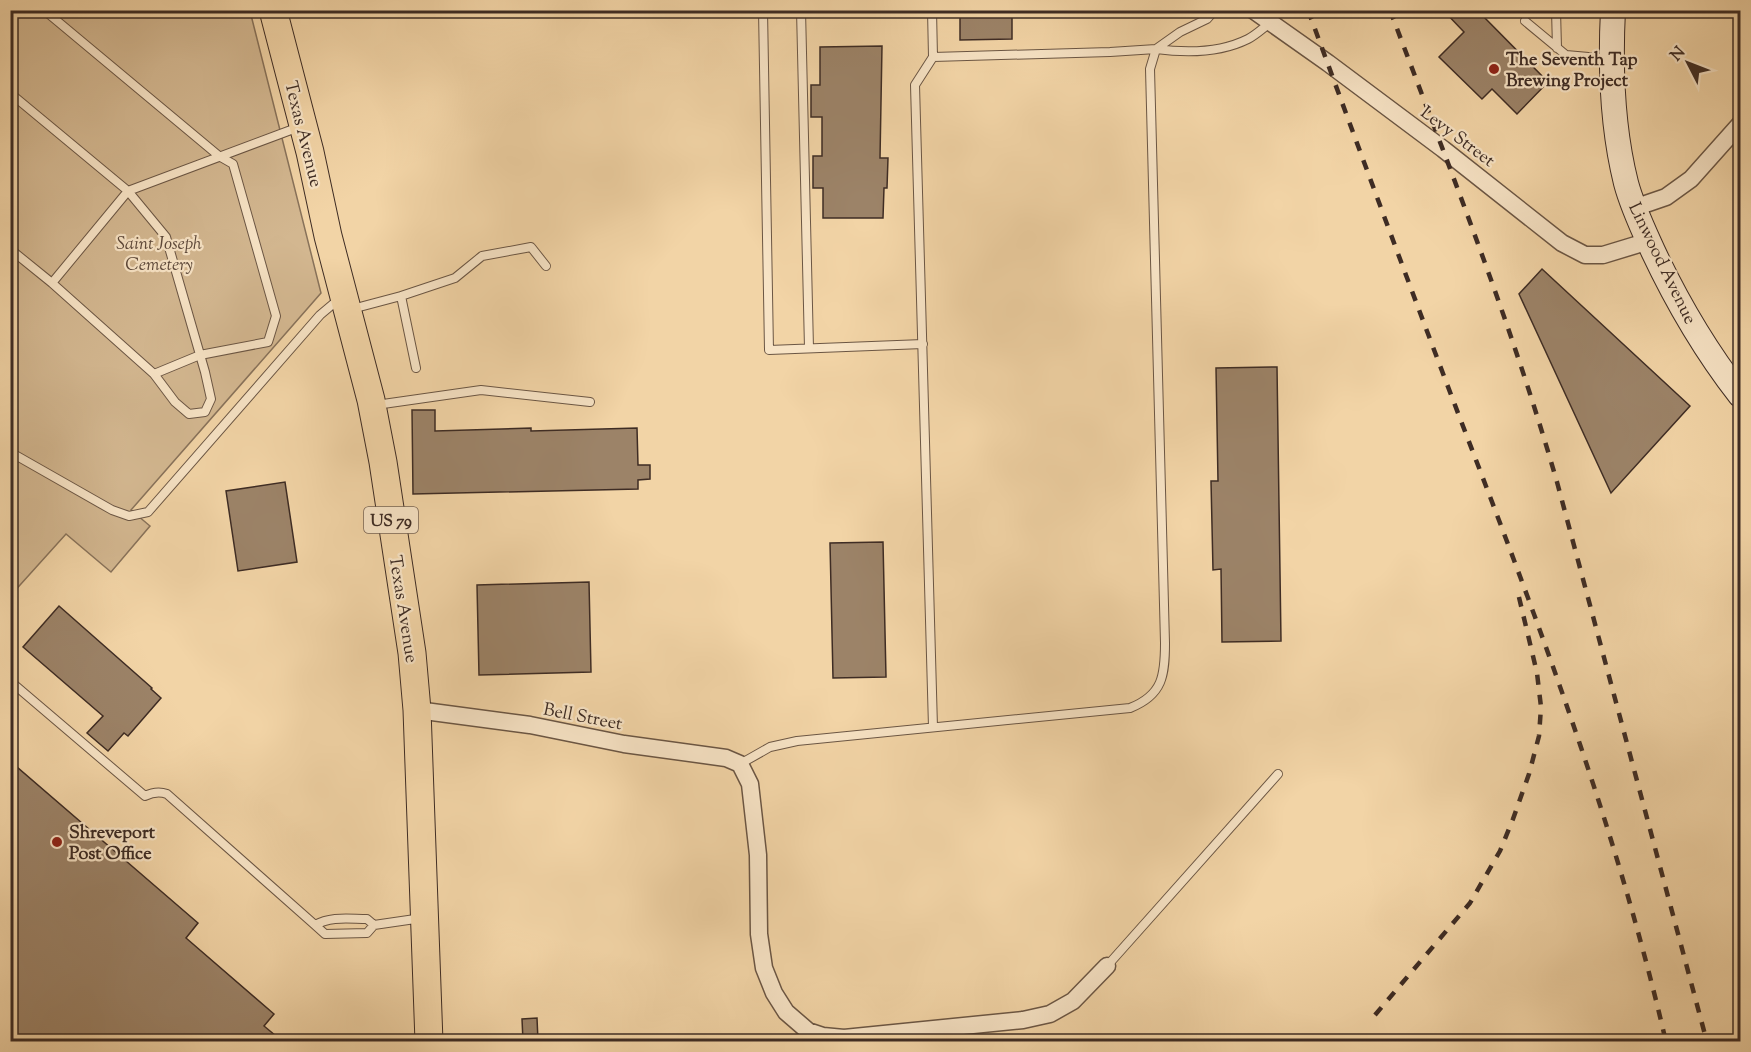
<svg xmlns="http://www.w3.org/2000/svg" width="1751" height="1052" font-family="'Sorts Mill Goudy',serif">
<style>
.green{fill:#d3b790;stroke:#88725a;stroke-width:1.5}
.building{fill:#9c8368;stroke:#3e2c24;stroke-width:1.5}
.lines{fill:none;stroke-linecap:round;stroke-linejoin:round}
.service-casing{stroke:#6b5644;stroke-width:10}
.minor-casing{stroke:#6b5644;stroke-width:19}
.secondary-casing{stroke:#3e2c24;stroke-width:26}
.primary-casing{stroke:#3e2c24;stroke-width:29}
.service{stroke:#f7e3c5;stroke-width:8}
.minor{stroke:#f7e3c5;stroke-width:16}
.secondary{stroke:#f7e3c5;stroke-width:24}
.primary{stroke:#f2d4a6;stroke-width:27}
.rail{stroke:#3e2c24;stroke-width:4.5;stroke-dasharray:10 10;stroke-linecap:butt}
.poi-dot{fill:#8f2418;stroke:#f7e3c5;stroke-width:2}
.labels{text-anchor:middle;stroke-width:4.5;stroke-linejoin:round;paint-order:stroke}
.shield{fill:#f7e3c5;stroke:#766354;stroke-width:1.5}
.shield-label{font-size:16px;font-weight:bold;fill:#3e2c24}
.poi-label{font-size:18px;font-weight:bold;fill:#3e2c24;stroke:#f7e3c5;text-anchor:start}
.street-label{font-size:18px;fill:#3e2c24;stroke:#f7e3c5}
.park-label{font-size:18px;font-style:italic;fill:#5c483a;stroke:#f7e3c5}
</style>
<rect width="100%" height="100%" fill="#f2d4a6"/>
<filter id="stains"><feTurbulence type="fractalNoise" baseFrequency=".00333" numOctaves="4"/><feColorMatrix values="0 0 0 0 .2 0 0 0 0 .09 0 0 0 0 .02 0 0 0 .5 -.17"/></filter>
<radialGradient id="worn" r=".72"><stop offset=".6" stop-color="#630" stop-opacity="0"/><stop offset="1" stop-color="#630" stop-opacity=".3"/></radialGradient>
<path class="green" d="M11,11H250L321,293L131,510L150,526L111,572L66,534L11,595Z"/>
<path class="building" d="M960,10H1012V39L960,40Z
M1443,10H1477L1548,82L1517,114L1492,89L1482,99L1439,57L1464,32Z
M882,46L880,158H888L887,188H884L883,218H823V188H813V156H822V117H811V85H820V47Z
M1542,269L1690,406L1611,493L1519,294Z
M1277,367L1281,641L1222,642L1221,569L1213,570L1211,481H1218L1216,368Z
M412,410H435V431L531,428V431L637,428L638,465H650V479L638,480V489L413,494Z
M285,482L297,562L238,571L226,491Z
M883,542L886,677L833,678L830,543Z
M589,582L591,672L479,675L477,585Z
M59,606L152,688L151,689L161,698L128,736L124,733L108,751L87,733L103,716L23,647Z
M10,761L198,923L186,938L274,1014L264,1026L282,1041H10Z
M537,1018L538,1041H523L522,1019Z"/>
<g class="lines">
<g class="service-casing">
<path id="service" d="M763,10L769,350L923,344
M801,10L809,348
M932,10L933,57
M1215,10L1207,19L1180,32L1156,49C1185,53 1220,53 1248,39C1256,35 1263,28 1270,23
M1556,10L1557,48
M1525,21L1566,55L1611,59
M10,93L128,191L166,237L205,372L211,399L205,412L189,414L175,402L154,374
M10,249L52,283L154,374L200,355L268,342L276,316L233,164L219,156L44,10
M52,283L128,191L299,127
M401,296L455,278L482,256L531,247L546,266
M352,309L401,296L416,368
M376,405L481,390L590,402
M10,452L112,510L129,516L148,512L320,315L339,299
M10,681L145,796C153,792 159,791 167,794L315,925
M740,764L770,747L797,741L1130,708C1163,695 1165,675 1165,643L1150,69L1156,49L1110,52L933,57L915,85L933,727
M374,925L367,919C349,919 331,916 315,925L325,934L367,933L374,925L422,918
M1107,966L1278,774"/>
</g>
<g class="minor-casing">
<path id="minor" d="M1253,10L1328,63L1443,149L1562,243L1585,255H1603L1649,241
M1634,208L1666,197L1691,179L1740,124
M417,710L530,725L624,744L726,758L740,764L750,784L758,855L759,934L764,968L774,993L786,1012L808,1031L823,1036L844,1038L1023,1020L1050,1014L1073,1001L1107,966"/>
</g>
<g class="secondary-casing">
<path id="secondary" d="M1613,10C1610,68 1612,127 1626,183C1632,206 1643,229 1653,251C1677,302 1705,350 1740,395"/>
</g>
<g class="primary-casing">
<path id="primary" d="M273,10L310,152L328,236L371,400L383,462L412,653L417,710L429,1042"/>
</g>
<use href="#service" class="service"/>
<use href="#minor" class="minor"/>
<use href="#secondary" class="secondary"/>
<use href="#primary" class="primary"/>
<path class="rail" d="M1308,10C1365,165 1422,320 1481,473C1552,659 1621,847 1666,1042
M1390,10C1449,167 1511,322 1557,482L1707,1042
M1375,1015L1470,903L1500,851L1513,819L1529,774L1539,736L1541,707L1537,673L1518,593"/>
</g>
<g class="poi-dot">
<circle cx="1494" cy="69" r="6"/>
<circle cx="57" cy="842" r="6"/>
</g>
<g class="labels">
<rect class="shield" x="364" y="507" width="54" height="26" rx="4.5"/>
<g class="shield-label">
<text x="391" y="526">US 79</text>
</g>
<g class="poi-label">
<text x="1506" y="65">The Seventh Tap<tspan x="1506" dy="21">Brewing Project</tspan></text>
<text x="69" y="838">Shreveport<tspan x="69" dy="21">Post Office</tspan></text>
</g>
<g class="street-label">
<text transform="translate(304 134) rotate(76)" y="6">Texas Avenue</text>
<text transform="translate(1458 136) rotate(37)" y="6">Levy Street</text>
<text transform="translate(1663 263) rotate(64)" y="6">Linwood Avenue</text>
<text transform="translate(404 609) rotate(81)" y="6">Texas Avenue</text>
<text transform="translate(583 716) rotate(11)" y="6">Bell Street</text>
</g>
<g class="park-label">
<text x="159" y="249">Saint Joseph<tspan x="159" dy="21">Cemetery</tspan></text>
</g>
</g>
<rect width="1751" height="1052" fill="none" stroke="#f2d4a6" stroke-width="36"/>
<rect x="12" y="12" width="1727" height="1028" fill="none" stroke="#3e2c24" stroke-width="3"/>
<rect x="18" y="18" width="1715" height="1016" fill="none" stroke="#3e2c24" stroke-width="1.5"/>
<g transform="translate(1688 63) rotate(312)" stroke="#f7e3c5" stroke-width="4.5" paint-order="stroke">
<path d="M0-4.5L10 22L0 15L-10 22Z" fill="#3e2c24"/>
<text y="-9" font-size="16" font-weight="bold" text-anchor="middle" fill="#3e2c24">N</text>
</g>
<rect width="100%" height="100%" filter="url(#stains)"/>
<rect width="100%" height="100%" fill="url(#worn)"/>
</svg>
